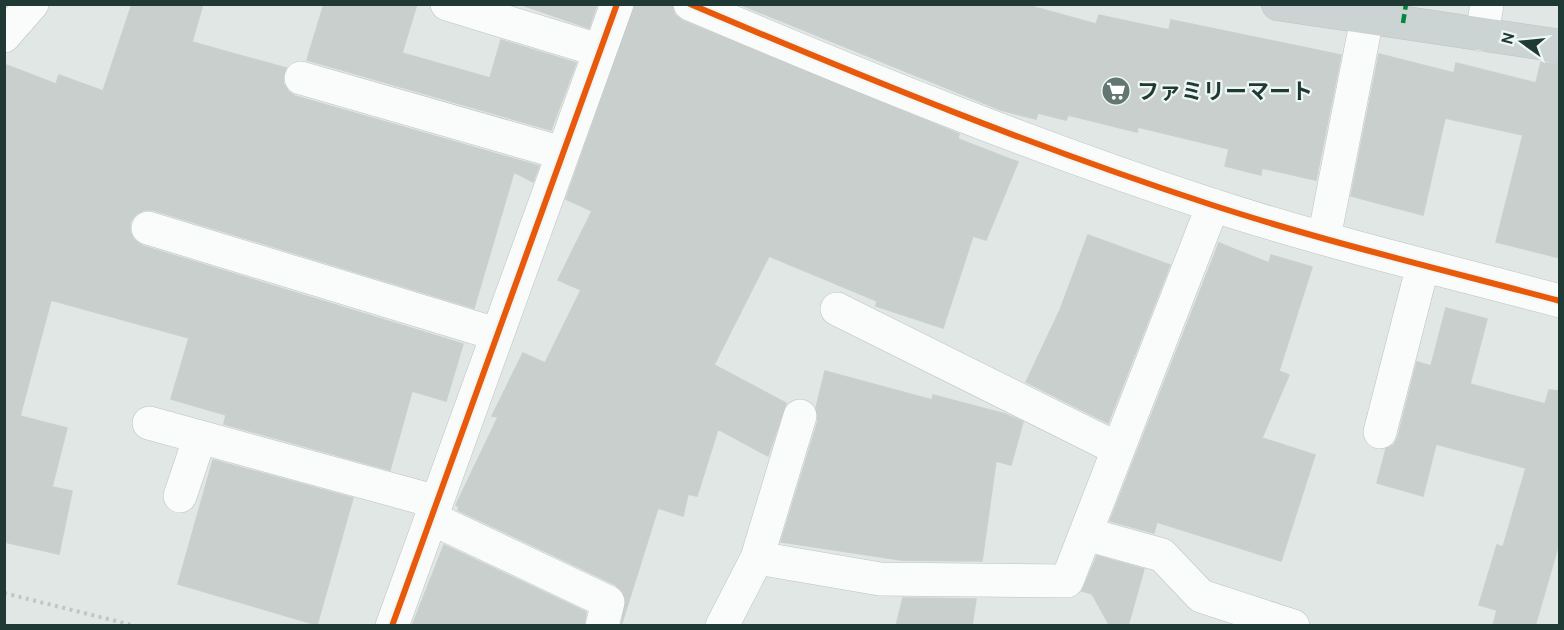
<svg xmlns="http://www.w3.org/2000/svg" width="1564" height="630" font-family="Cabin,'Noto Sans JP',sans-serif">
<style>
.building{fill:#c9cfcd;stroke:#c9d0cd;stroke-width:1.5}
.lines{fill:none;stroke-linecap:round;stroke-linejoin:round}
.minor-casing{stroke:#bdc4c1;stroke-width:34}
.major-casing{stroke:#bac4c2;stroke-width:34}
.path{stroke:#bfc7c6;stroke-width:4;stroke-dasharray:3 4.5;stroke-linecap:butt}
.minor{stroke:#fafbfb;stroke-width:33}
.major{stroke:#cbd4d2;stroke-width:33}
.quiet{stroke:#00873e;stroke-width:4.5;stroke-dasharray:9 4.5;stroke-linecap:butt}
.cycleway-casing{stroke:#eef7f3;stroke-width:10}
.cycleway{stroke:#e8590c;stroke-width:6}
.labels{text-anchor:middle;stroke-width:4.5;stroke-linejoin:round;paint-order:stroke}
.poi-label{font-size:22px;font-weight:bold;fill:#1f3a35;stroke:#eef7f3;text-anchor:start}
</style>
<rect width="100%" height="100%" fill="#e0e7e4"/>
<path class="building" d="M132,4H203L192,42L286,68L283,83L288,91L295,96L539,166L533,182L514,172L474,308L153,210H144L136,214L130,222V232L134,240L143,246L463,344L446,401L412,391L390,470L224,424L226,415L171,399L189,338L51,300L20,416L67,428L52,487L72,491L59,554L4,542V64L56,84L59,75L103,91Z
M324,4H417L402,53L490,78L501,40L576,63L551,130L307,60Z
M519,4H597L589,28Z
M635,4H672L675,15L683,21L959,134L958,139L1018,162L986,240L973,236L943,328L876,306L877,301L769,256L714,365L786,403L768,456L718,429L697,496L688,494L683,516L658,508L621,626L626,599L616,585L458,510L459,507L456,505L498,417L492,416L523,353L545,363L581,290L558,280L592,211L566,199Z
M739,4H1023L1096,24L1099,15L1169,30L1171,20L1341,55L1316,180L1262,168L1261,175L1225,166L1229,149L1138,127L1137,132L1068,115L1066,120L1038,113L1036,119L1001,110Z
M1379,54L1454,73L1456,63L1536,83L1541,62L1560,64V258L1496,242L1523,135L1445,118L1423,215L1351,196Z
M1088,235L1170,265L1108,423L1026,382L1060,310Z
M1219,243L1269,263L1271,255L1312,267L1279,371L1289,375L1262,438L1315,455L1281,561L1157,522L1154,533L1110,521Z
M1446,308L1487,319L1470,384L1545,404L1549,390L1560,391V540L1535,626H1493L1497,610L1479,605L1497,545L1503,547L1526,468L1436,444L1423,496L1377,483L1386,449L1394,445L1398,437L1417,362L1431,366Z
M825,371L932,400L933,395L1005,414L1023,422L1011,465L996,461L982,561L901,560L781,542L818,421L816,408Z
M213,460L353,498L317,625L178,584Z
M444,545L586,612L584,626H412Z
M1097,556L1144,569L1128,626H1110L1092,594L1082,591Z
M903,598L976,599L972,626H896Z"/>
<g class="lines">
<g class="minor-casing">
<path id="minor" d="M447,4L598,50
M690,4C862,77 1034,147 1212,205C1326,242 1444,270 1560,301
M1482,35L1487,4
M4,36L32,4
M301,78L562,153
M148,228L496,334
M1324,238L1367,18
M837,309L1118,449
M149,423L437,502
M1380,432L1423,265
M180,496L200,437
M431,518L608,602L602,626
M1086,534L1162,555L1201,596L1293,626
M757,558L800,416
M392,626L617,4
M722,626L757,558L880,579L1067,581L1213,205"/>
</g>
<g class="major-casing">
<path id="major" d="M1278,4L1560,46"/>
</g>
<path class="path" d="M4,593L136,626"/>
<use href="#minor" class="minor"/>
<use href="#major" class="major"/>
<path class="quiet" d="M1403,23L1406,4"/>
<g class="cycleway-casing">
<path id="cycleway" d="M690,4C862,77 1034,147 1212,205C1326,242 1444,270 1560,301
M392,626L617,4"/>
</g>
<use href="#cycleway" class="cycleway"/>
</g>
<defs>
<g id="supermarket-disc" transform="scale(1.5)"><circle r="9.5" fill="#637772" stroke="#eef7f3"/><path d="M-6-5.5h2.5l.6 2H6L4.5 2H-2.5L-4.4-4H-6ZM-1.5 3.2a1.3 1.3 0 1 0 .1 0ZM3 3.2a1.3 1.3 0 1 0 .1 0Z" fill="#fff"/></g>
</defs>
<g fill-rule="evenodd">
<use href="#supermarket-disc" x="1116" y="91"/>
</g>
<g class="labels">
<g class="poi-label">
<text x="1137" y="99">ファミリーマート</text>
</g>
</g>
<rect width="1564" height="630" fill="none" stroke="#1f3a35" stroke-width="12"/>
<g transform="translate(1522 42) rotate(285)" stroke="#eef7f3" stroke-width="4.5" paint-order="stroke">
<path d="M0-4.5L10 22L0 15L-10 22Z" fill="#1f3a35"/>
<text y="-9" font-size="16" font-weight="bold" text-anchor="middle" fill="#1f3a35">N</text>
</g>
</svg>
